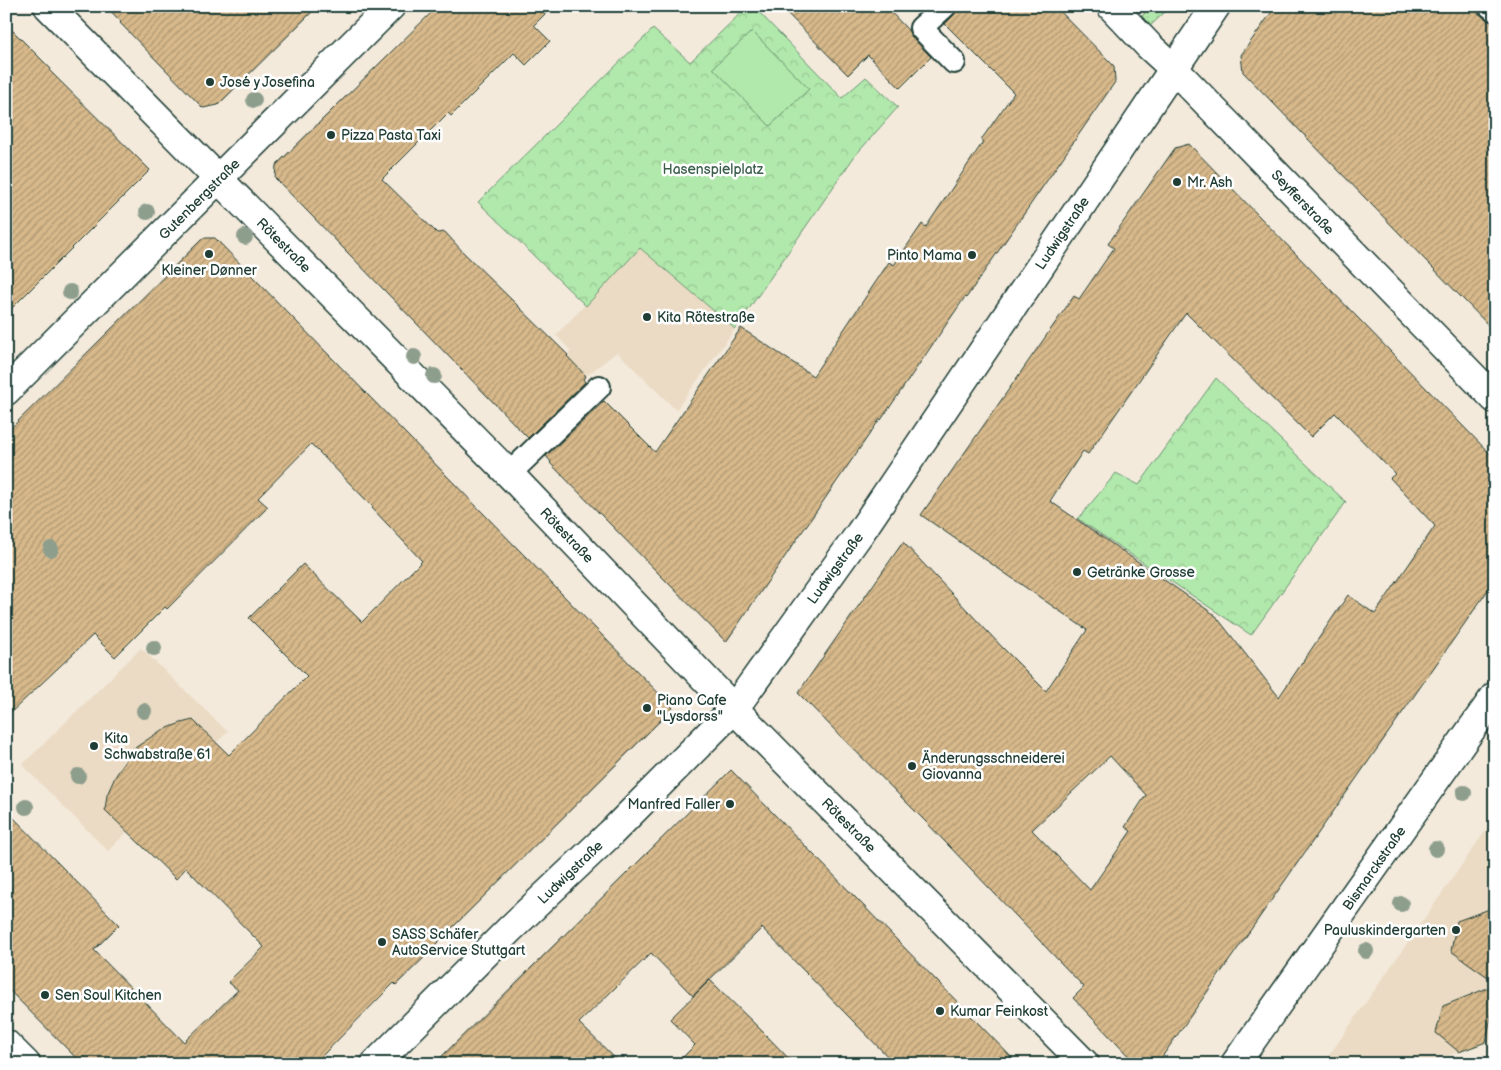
<svg xmlns="http://www.w3.org/2000/svg" width="1501" height="1070" font-family="'Balsamiq Sans',sans-serif">
<style>
.built{fill:#ebdbc4}
.grass{fill:url(#grass-dots);stroke:#689270}
.park{fill:url(#park-crowns);stroke:#689270}
.garden{fill:#b1e8ab;stroke:#689270}
.building{fill:url(#building-hatch);stroke:#1f3d34;fill-rule:evenodd}
.lines{fill:none;stroke-linecap:round;stroke-linejoin:round}
.service-casing{stroke:#1f3d34;stroke-width:26}
.minor-casing{stroke:#1f3d34;stroke-width:31}
.tertiary-casing{stroke:#1f3d34;stroke-width:31}
.service{stroke:#fff;stroke-width:22}
.minor{stroke:#fff;stroke-width:28}
.tertiary{stroke:#fff;stroke-width:28}
.tree{fill:#8e9e8d}
.poi-dot{fill:#1f3d34;stroke:#fff;stroke-width:2}
.labels{text-anchor:middle;stroke-width:5;stroke-linejoin:round;paint-order:stroke}
.poi-label{font-size:14px;fill:#1f3d34;stroke:#fff;text-anchor:start}
.park-label{font-size:14px;fill:#3c5f4c;stroke:#fff}
.street-label{font-size:14px;fill:#1f3d34;stroke:#fff}
</style>
<defs>
<pattern id="grass-dots" width="8" height="8" patternUnits="userSpaceOnUse" patternTransform="scale(1.25)"><rect width="8" height="8" fill="#b1e8ab"/><path d="M2 2h.1M6 6h.1" fill="none" stroke="#98c894" stroke-width="1.8" stroke-linecap="round"/></pattern>
<pattern id="park-crowns" width="20" height="18" patternUnits="userSpaceOnUse" patternTransform="scale(1.25)"><rect width="20" height="18" fill="#b1e8ab"/><path d="M2 6a3 3 0 1 1 6 0M12 15a3 3 0 1 1 6 0" fill="none" stroke="#98c894"/></pattern>
<pattern id="building-hatch" width="6" height="6" patternUnits="userSpaceOnUse" patternTransform="scale(1.25)"><rect width="6" height="6" fill="#d8b98b"/><path d="M-1 1l2-2M0 6l6-6M5 7l2-2" fill="none" stroke="#af9872"/></pattern>
</defs>
<rect width="100%" height="100%" fill="#f3eadc"/>
<filter id="ink" filterUnits="userSpaceOnUse"><feTurbulence type="fractalNoise" baseFrequency=".02" numOctaves="2"/><feDisplacementMap in="SourceGraphic" scale="10" xChannelSelector="R" yChannelSelector="G"/><feConvolveMatrix kernelMatrix="1 2 1 2 8 2 1 2 1" color-interpolation-filters="sRGB"/></filter>
<g filter="url(#ink)">
<path class="built" d="M640,248L735,329L676,410L617,352L586,376L567,356L571,351L556,335Z
M141,648L228,732L208,750L195,738L196,720L181,723L160,731L144,742L127,759L115,777L107,795L105,809L137,822L108,851L22,765Z
M1493,820L1495,822V1038L1427,1064H1323Z"/>
<path class="grass" d="M1139,6H1163L1167,10L1148,28L1139,19L1145,13Z"/>
<path class="park" d="M748,6H753L842,98L866,77L898,107L854,157L735,329L640,248L586,306L478,202L653,29L690,62Z
M1216,378L1346,502L1251,635L1078,519L1116,473L1139,485Z"/>
<path class="garden" d="M752,31L809,89L770,126L713,68Z"/>
<path class="building" d="M106,6H318L218,105L203,108L120,23L121,22Z
M438,6H553L534,25L550,41L526,65L514,53L451,116L448,113L382,179L437,233L445,232L463,252L568,355L567,356L586,376L583,379L585,382L528,438L275,178L276,165Z
M780,6H885L908,30L912,37L931,57L900,88L868,55L848,75Z
M958,6H1055L1114,66L1115,82L966,298L965,297L881,420L880,419L726,642L550,463L551,462L546,456L604,401L655,452L741,328L813,376L889,262L894,265L922,224L926,227L983,142L981,140L1014,93L945,24L954,15Z
M1276,6H1468L1495,25V332L1243,72L1241,55Z
M6,24L51,69L50,71L150,170L6,314Z
M1189,144L1495,459V580L1157,1064H1136L1073,998L1084,987L926,822L798,693L903,542L1002,647L1046,691L1087,630L921,515L1074,296L1079,299L1114,248L1108,244L1175,148ZM1186,313L1311,437L1335,413L1395,474L1390,478L1435,526L1375,614L1348,595L1279,697L1215,615L1050,501L1083,451L1088,454ZM1110,756L1146,795L1125,827L1131,831L1090,890L1032,830Z
M203,238H215L673,708L434,946L435,947L396,985L394,983L314,1064H82L6,987V810L119,925L94,950L184,1042L238,990L228,982L264,947L186,868L176,879L105,810L107,795L115,777L132,750L160,731L181,723L193,720L229,755L307,676L249,618L303,564L362,622L422,561L372,508L373,507L311,444L258,498L268,507L167,609L165,607L115,657L93,635L6,717V433Z
M731,770L1018,1064H895L762,928L693,996L651,953L579,1023L621,1064H434Z
M1495,907V982L1451,951L1457,921Z
M710,980L764,1033L794,1064H676L695,1045L670,1019Z
M1495,985V997L1486,1042L1459,1052L1436,1033L1443,1006Z"/>
<g class="lines">
<g class="service-casing">
<path id="service" d="M945,6L921,28L954,62
M1490,6L1495,10
M509,474L599,387"/>
</g>
<g class="minor-casing">
<path id="minor" d="M48,6L515,480L734,709L1085,1064
M1111,6L1149,46L1174,69L1495,399
M6,391L391,6
M375,1064L510,929L611,833L734,709L860,533L1216,6
M1235,1064L1495,696"/>
</g>
<g class="tertiary-casing">
<path id="tertiary" d="M6,1044L26,1064"/>
</g>
<use href="#service" class="service"/>
<use href="#minor" class="minor"/>
<use href="#tertiary" class="tertiary"/>
</g>
<g class="tree">
<circle cx="254" cy="100" r="8"/>
<circle cx="147" cy="212" r="8"/>
<circle cx="245" cy="237" r="8"/>
<circle cx="70" cy="292" r="8"/>
<circle cx="414" cy="357" r="8"/>
<circle cx="434" cy="376" r="8"/>
<circle cx="51" cy="549" r="8"/>
<circle cx="154" cy="648" r="8"/>
<circle cx="144" cy="711" r="8"/>
<circle cx="78" cy="776" r="8"/>
<circle cx="1464" cy="793" r="8"/>
<circle cx="26" cy="807" r="8"/>
<circle cx="1436" cy="849" r="8"/>
<circle cx="1401" cy="904" r="8"/>
<circle cx="1366" cy="951" r="8"/>
</g>
</g>
<g class="poi-dot">
<circle cx="210" cy="82" r="5"/>
<circle cx="331" cy="135" r="5"/>
<circle cx="1177" cy="182" r="5"/>
<circle cx="209" cy="254" r="5"/>
<circle cx="972" cy="255" r="5"/>
<circle cx="647" cy="317" r="5"/>
<circle cx="1077" cy="572" r="5"/>
<circle cx="647" cy="708" r="5"/>
<circle cx="94" cy="746" r="5"/>
<circle cx="912" cy="766" r="5"/>
<circle cx="730" cy="804" r="5"/>
<circle cx="1456" cy="930" r="5"/>
<circle cx="382" cy="942" r="5"/>
<circle cx="45" cy="995" r="5"/>
<circle cx="940" cy="1011" r="5"/>
</g>
<g class="labels">
<g class="poi-label">
<text x="220" y="87">José y Josefina</text>
<text x="341" y="140">Pizza Pasta Taxi</text>
<text x="1187" y="187">Mr. Ash</text>
<text x="962" y="260" text-anchor="end">Pinto Mama</text>
<text x="209" y="275" text-anchor="middle">Kleiner Dønner</text>
<text x="657" y="322">Kita Rötestraße</text>
<text x="1087" y="577">Getränke Grosse</text>
<text x="657" y="705">Piano Cafe<tspan x="657" dy="16">"Lysdorss"</tspan></text>
<text x="104" y="743">Kita<tspan x="104" dy="16">Schwabstraße 61</tspan></text>
<text x="922" y="763">Änderungsschneiderei<tspan x="922" dy="16">Giovanna</tspan></text>
<text x="720" y="809" text-anchor="end">Manfred Faller</text>
<text x="1446" y="935" text-anchor="end">Pauluskindergarten</text>
<text x="392" y="939">SASS Schäfer<tspan x="392" dy="16">AutoService Stuttgart</tspan></text>
<text x="55" y="1000">Sen Soul Kitchen</text>
<text x="950" y="1016">Kumar Feinkost</text>
</g>
<g class="park-label">
<text x="713" y="174">Hasenspielplatz</text>
</g>
<g class="street-label">
<text transform="translate(199 199) rotate(-45)" y="5">Gutenbergstraße</text>
<text transform="translate(1303 202) rotate(46)" y="5">Seyfferstraße</text>
<text transform="translate(1062 233) rotate(-56)" y="5">Ludwigstraße</text>
<text transform="translate(284 245) rotate(45)" y="5">Rötestraße</text>
<text transform="translate(567 535) rotate(46)" y="5">Rötestraße</text>
<text transform="translate(835 568) rotate(-54)" y="5">Ludwigstraße</text>
<text transform="translate(849 825) rotate(45)" y="5">Rötestraße</text>
<text transform="translate(1374 868) rotate(-55)" y="5">Bismarckstraße</text>
<text transform="translate(570 872) rotate(-44)" y="5">Ludwigstraße</text>
</g>
</g>
<rect width="1501" height="1070" fill="none" stroke="#fff" stroke-width="25"/>
<rect x="12" y="12" width="1476" height="1045" fill="none" stroke="#1f3d34" stroke-width="2" filter="url(#ink)"/>
</svg>
